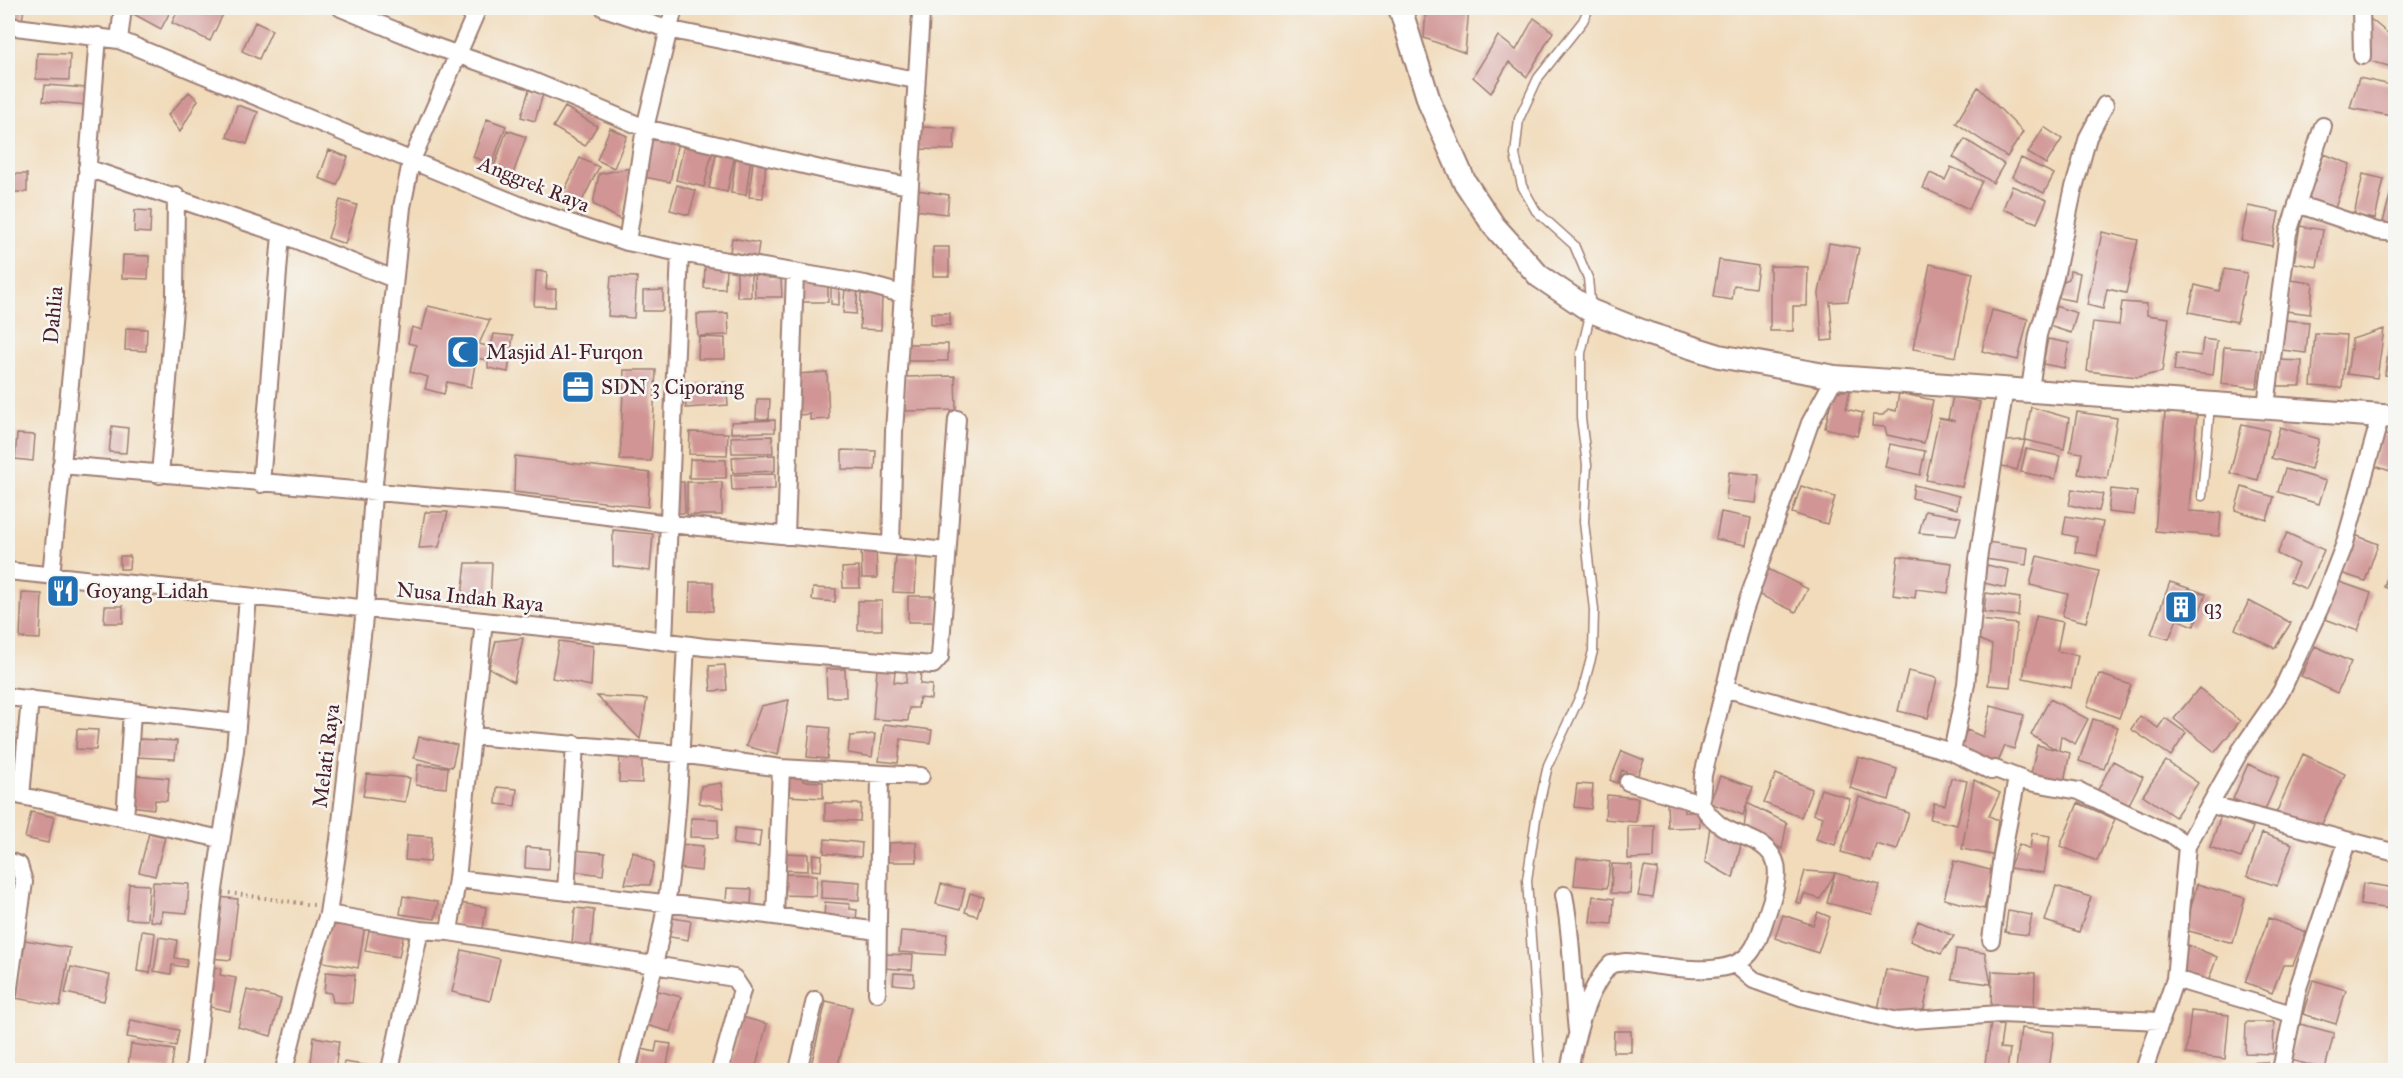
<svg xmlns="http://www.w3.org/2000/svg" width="2403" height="1078" font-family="'IM FELL Great Primer',serif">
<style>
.building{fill:#d09594}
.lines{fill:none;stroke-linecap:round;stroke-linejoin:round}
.lane-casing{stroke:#9e7d73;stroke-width:11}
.street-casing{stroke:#9e7d73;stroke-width:20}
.secondary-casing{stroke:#9e7d73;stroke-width:26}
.path{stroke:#9e7d73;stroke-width:4;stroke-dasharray:1.5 4.5;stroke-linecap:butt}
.lane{stroke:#fff;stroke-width:8}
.street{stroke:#fff;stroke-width:16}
.secondary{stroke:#fff;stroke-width:22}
.labels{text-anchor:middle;stroke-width:5;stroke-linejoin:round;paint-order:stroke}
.street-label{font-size:21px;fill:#4a1f2b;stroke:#f6f6f2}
.poi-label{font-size:21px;fill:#4a1f2b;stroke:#f6f6f2;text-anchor:start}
</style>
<rect width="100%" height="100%" fill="#f6f6f2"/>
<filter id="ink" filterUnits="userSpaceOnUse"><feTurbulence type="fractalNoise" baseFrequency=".0167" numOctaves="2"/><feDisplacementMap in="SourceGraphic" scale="12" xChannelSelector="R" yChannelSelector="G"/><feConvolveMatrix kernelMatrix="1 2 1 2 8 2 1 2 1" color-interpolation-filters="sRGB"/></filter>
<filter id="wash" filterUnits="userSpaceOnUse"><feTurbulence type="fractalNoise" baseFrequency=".008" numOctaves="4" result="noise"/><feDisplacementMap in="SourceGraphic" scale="24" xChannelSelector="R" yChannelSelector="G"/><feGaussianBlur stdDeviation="1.35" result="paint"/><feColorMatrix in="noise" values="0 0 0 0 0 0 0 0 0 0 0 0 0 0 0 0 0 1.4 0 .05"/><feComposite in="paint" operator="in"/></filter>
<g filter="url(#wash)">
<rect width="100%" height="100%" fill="#f1dbbb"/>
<g id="blocks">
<path class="building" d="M8,8H24L22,21H8Z
M130,8H172L161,29L128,11Z
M179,8H219L225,10L210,41L172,23Z
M1426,8H1469L1465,53L1424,38Z
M2368,17L2396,40V68L2370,61Z
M1534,18L1553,32L1527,77L1509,62L1491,93L1473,77L1498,36L1516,50Z
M255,22L272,30L259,59L242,51Z
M37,53L70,54L69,80L36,79Z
M2359,78L2396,86L2392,116L2350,108Z
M45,85L87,88L86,105L43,101Z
M1978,87L2023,132L2007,157L1956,123Z
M529,90L543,94L535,121L521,117Z
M189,92L198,100L180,132L168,115Z
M237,105L258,112L247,144L227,137Z
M565,107L597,126L585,146L553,127Z
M487,119L506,126L492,164L473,157Z
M917,127L955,128L954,150L916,149Z
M2044,127L2062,139L2046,164L2028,153Z
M610,128L627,136L614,168L597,160Z
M507,130L526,137L512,177L493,170Z
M652,135L678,141L670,182L644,177Z
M1965,139L2004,164L1993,183L1953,157Z
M685,141L713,148L704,187L676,180Z
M329,150L348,157L337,185L319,178Z
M717,150L735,154L727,192L709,188Z
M2324,154L2350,164L2334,211L2307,202Z
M736,155L751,157L746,195L731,193Z
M580,158L599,167L579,207L561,198Z
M2021,158L2054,174L2044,193L2012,177Z
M753,160L766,161L763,198L749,197Z
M1951,167L1982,181L1969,209L1923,188L1930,173L1945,180Z
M631,168L621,220L593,204L599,174Z
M8,174H27V192H8Z
M2363,174L2384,179L2375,219L2354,215Z
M2393,184L2396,185V225L2383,222Z
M677,185L696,191L689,215L670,210Z
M2012,186L2047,200L2037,223L2003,209Z
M917,190L949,195L947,214L915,210Z
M340,200L357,205L345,244L328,238Z
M2248,206L2279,212L2272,246L2241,240Z
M135,210L151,211L150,233L134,232Z
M2300,226L2323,230L2317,267L2294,263Z
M2102,232L2138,240L2126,293L2107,289L2103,309L2087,305Z
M732,238L759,243L757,257L730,252Z
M1829,243L1859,248L1848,301L1830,302L1833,340L1822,341L1819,293Z
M933,247H949V276H933Z
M123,255L149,256L148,279L122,278Z
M1719,260L1758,266L1755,288L1734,285L1732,300L1713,297Z
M1930,264L1973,273L1956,357L1913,349Z
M705,265L726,267L725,289L704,288Z
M1770,266L1808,267L1807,306H1793V331H1770Z
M737,268H751V297H737Z
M2224,269L2247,273L2237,322L2189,312L2195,285L2219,291Z
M536,271L547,272L546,289H556L555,307L534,306Z
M2070,271L2080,273L2075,301L2059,298L2061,282L2069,279Z
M754,273H769V278H781L782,297H755Z
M611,276L637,277L634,318L608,316Z
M797,279H828V302H798Z
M2290,280L2313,283L2310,314L2286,311Z
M831,283H839V305L831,304Z
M845,288L858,289L856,314L843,313Z
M663,290V311H643V291Z
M861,294L882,295L881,330L860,329Z
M2122,302L2147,304V315L2169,318L2162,372L2138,377L2087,371L2093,322L2119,325Z
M428,306L490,320L479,344L491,347L494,334L513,336L508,372L488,368V360L476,358L471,387L447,382L444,394L425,389L428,377L410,372L416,345L408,343L412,327L422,330Z
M2055,306L2077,313L2071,333L2049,326Z
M1992,310L2028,319L2018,360L1982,351Z
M728,313L729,335L698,336L697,314Z
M931,313H950V325H931Z
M2285,320L2309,322L2306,353L2282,350Z
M126,328L147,329L146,351L125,350Z
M2384,329L2377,378L2347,374L2352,339Z
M2315,333L2346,335L2342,388L2311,386Z
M699,337L725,338V359H698Z
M2048,339L2069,343L2064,368L2043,364Z
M2203,339L2217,341L2213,375L2174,371L2176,353L2201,356Z
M906,344H948V361H906Z
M2224,347L2261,350L2257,388L2221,384Z
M2389,347H2396V376L2385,375Z
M2279,360L2302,361L2301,386H2278Z
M624,370H656L651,461L620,460Z
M827,372L829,419L810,420V414L799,415L797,374Z
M955,376L956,410L905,411V377Z
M726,382L728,405L686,408L684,385Z
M1850,390L1846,409L1863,413L1857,436L1825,428L1833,392Z
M1899,393L1933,400L1924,443L1887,435L1885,427L1872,426L1873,415H1883L1888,409L1896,411Z
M1953,396L1980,402L1962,487L1926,480L1939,418L1955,421L1948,419Z
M757,399H770L769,419H756Z
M2031,407L2069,418L2064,449L2025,440L2017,470L1999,465L2006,441L2025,440Z
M2077,412L2117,418L2107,479L2078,474L2082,453L2070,451Z
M2165,412L2197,414L2189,511L2221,513L2219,536L2155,531Z
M775,420V432L731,433V422Z
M2242,424L2269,430L2258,480L2230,473Z
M112,426L128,428L126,453L109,452Z
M2280,427L2319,439L2311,469L2271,458Z
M690,432L728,433L727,455L689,454Z
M17,434L35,435L33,461L15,459Z
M2382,434L2396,438V473L2372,465Z
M772,436L773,453H732L731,437Z
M1890,444L1925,451L1920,475L1885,467Z
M2026,449L2060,456L2055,479L2021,472Z
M842,450L876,451L875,470L842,469Z
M775,455V471L733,473L732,457Z
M515,456L650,473L648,507L514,492Z
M690,459L726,460V478H689Z
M2285,469L2326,481L2319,504L2278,492Z
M1729,472L1759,475L1756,503L1726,500Z
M775,474V489L732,490L731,475Z
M674,482H684L685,513H674Z
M687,482H722V515H687Z
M1914,485L1959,496L1957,509L1912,498Z
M1801,486L1835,497L1827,524L1792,513Z
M2242,487L2274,497L2267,520L2235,510Z
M2072,489L2103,494L2099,511L2069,505Z
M2111,489L2137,492L2134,515L2108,512Z
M1925,511L1961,517L1956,536L1919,533Z
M425,512H448L439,547L419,548Z
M1721,512L1751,518L1746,545L1716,539Z
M2066,516L2103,522L2097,556L2075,552L2077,537L2063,534Z
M613,530L653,534L650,571L613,566Z
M2287,533L2324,550L2306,589L2290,582L2298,564L2277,554Z
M2355,535L2378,544L2365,581L2341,573Z
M1987,542L2028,548L2026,565L1985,559Z
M876,546L877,578H862L861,547Z
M2395,550H2396V591L2384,587Z
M120,556H130L129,569H120Z
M896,556L917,557L915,593L893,592Z
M1898,556L1952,563L1948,593L1916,589L1915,598L1893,595Z
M2037,556L2099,571L2086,622L2062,616L2068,594L2030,585Z
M466,563H492L490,604H461Z
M1987,565L2009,570L2006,588L1984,583Z
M859,567L860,588H843L842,568Z
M1768,569L1808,589L1796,612L1756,593Z
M2337,581L2371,593L2358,631L2325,619Z
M690,582H713V611H689Z
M2170,582L2206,594L2194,626L2177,619L2169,639L2151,634Z
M813,588L836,589L835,602L812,600Z
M22,593L42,594L40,639L20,638Z
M1986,593L2020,598L2018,616L1984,612Z
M908,596H938L939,622H908Z
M858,601H882V630H858Z
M2249,601L2291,623L2275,648L2235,629Z
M105,606H123V623H104Z
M2036,616L2063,622L2057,651L2078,655L2071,688L2023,678Z
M1980,620L2017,624L2010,687L1988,685L1992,645L1978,639Z
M523,638L514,682L489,668L496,641Z
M559,641L593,646L591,686L552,678Z
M2315,646L2351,662L2337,693L2301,676Z
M725,665L727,690L711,691L709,666Z
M877,668L895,669L894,682L906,683L907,670L921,671L920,684L932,685L931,699L919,698L918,708H909L908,721L873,719Z
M826,669H845L846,697H827Z
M1908,671L1937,678L1928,718L1898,711Z
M2099,674L2131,685L2119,718L2087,706Z
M2199,688L2240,721L2215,752L2174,719Z
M597,696L647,699L640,739Z
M2050,699L2088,719L2075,744L2061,736L2059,750L2070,753L2064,781L2031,774L2037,745L2057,750L2031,735Z
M789,700L778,755L746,746L761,706Z
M1991,706L2024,715L2014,749L2005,746L1995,769L1958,753L1967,730L1983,737Z
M2140,716L2158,728L2165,718L2186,733L2171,756L2131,729Z
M2093,719L2118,727L2104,769L2079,761Z
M884,724L932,730L930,743L901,739L898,763L879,761Z
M810,726L830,728L827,759L807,757Z
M77,729L98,730L96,750L76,749Z
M875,734L872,757L848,753L850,736Z
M419,737L457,745L452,767L414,758Z
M140,739L177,741L175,759L135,757Z
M620,748L642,756V783L619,782Z
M1622,751L1644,760L1637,777L1622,770L1617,783L1610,780Z
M2303,754L2345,774L2320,828L2272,822Z
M1858,757L1897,769L1889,800L1850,788Z
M2113,761L2143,777L2128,806L2098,790Z
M2166,761L2198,783L2175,817L2143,795Z
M2248,764L2279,778L2264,812L2233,799Z
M418,765L448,767L446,788L416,785Z
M787,773H803V781L823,782V798L786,796Z
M367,774L410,778L405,802L363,796Z
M1776,774L1812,789L1801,817L1764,803Z
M132,775L169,778L167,801L155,800L154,809L130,806Z
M1720,776L1753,787L1743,815L1710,803Z
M1951,778L1967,781L1957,825L1930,819L1934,803L1945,805Z
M1974,780L2000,793L1989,816L1998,820L1993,855L1962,849Z
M721,783L724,808L699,803L701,786Z
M1577,784L1593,785L1591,809L1574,807Z
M497,787L517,789L515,806L496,804Z
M1821,789L1850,799L1835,845L1816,839L1823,817L1813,814Z
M1607,795L1638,798L1636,822L1605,819Z
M1859,797L1909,813L1897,850L1876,844L1871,861L1841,852Z
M825,803L861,804L860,821L825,820Z
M1667,803H1684V812H1699L1700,827L1668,828Z
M1747,803L1787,823L1782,849L1744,829Z
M2078,803L2115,819L2097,861L2060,846Z
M31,812L54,817L48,843L25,838Z
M2221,815L2253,827L2241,858L2210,847Z
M691,818L718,819V838L690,837Z
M1711,819L1741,845L1733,878L1705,862Z
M1628,826H1655L1654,858L1628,859Z
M735,828L761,831L759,847L733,844Z
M149,833L165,837L155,876L139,872Z
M2032,833L2050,836L2044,873L2009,868L2019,844L2030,849Z
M2262,833L2292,844L2277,886L2247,876Z
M407,835L432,837L430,862L405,860Z
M825,839L862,843L861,857L824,853Z
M916,842L917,862H887L886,843Z
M679,844L703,846L701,871L677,868Z
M526,847L550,849L549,870L525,868Z
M574,850L605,853L603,875L572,871Z
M633,851L654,863L650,885L625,884Z
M784,853L808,854V871L784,870Z
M813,854L822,855L821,871L812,870Z
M1577,858L1610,862L1607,888L1574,885Z
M1954,861L1994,871L1984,909L1944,899Z
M1612,864L1632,865L1630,894L1611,893Z
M1644,867L1658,869L1653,898L1638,896Z
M1805,871L1835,873L1820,899L1804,894L1801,904L1796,902Z
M1835,873L1880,885L1872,914L1827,903Z
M781,874L817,875L816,896L781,895Z
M822,879L860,882L859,900L821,898Z
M153,882L189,884L187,913L162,911L161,922L150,921Z
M2363,883L2395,888L2392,909L2360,905Z
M129,884L149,885L147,920L126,919Z
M941,884L965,889L960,910L936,904Z
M2197,884L2245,898L2233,943L2185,930Z
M2056,886L2091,897L2079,932L2045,921Z
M727,888L752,889L751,905L726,903Z
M970,893L983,897L977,916L965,912Z
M403,896L438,902L435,919L400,914Z
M1593,896L1614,899L1612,924L1590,922Z
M217,897L238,899L231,960L210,958Z
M825,902L849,904L850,909L857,910L856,919L824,917Z
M459,903L486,907L483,929L456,925Z
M575,908L594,910L591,946L572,944Z
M2008,911L2032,915L2028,935L2005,932Z
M1818,912L1830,917L1818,953L1775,938L1783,915L1813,925Z
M667,917L691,921L688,940L664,936Z
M2269,918L2306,932L2293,965H2283L2272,993L2245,982Z
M330,919L365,925L358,968L323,962Z
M1918,921L1954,936L1941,954L1910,941Z
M370,925L404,932L399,957L365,951Z
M142,931L155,933L150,973L137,971Z
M901,931L947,934L945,955L899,952Z
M159,937L177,940L175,958L187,960L186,967L172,965L171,974L154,971Z
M25,940L70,948L60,1006L15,998Z
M2188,945L2217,957L2208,982L2178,971Z
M1956,949L1985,953L1991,984L1952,979Z
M462,950L500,959L490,1001L452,992Z
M884,954L913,955L912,970L883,968Z
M210,966L221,969L220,975L236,978L230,1011L210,1007L212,995L205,994Z
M71,967L110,975L104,1001L65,993Z
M1886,969L1930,978L1922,1019L1878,1010Z
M1992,971L2035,973L2034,1010L1991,1008Z
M326,972L355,975L352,1003L333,1002L331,993L324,992Z
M894,973L914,974V986L893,984Z
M2313,980L2346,990L2336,1024L2303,1014Z
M247,990L281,999L271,1036L238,1027Z
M655,990L681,997L671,1032L646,1025Z
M826,1001L852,1007L837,1070H810Z
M2191,1011L2229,1015L2225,1059L2186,1054Z
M742,1017L767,1024L755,1070H728Z
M131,1020L179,1030L176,1046L127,1037Z
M2246,1022H2274L2273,1054L2245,1053Z
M1991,1023L2003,1025L2000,1048L2010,1049L2007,1070H1984Z
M2300,1024L2334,1033L2325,1069L2290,1060Z
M2021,1028L2054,1032L2049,1070H2016Z
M1614,1031H1631V1052H1613Z
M314,1037L339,1041L335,1070H310Z
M657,1042L671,1044L666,1070H638L642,1049L655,1052Z
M131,1044L174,1050L171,1070L128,1066Z
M344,1062L376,1067V1070H342Z
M2267,1062L2268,1070H2245L2244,1063Z"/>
</g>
</g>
<g filter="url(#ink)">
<use href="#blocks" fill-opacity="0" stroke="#9e7d73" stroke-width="1.5"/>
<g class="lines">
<g class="lane-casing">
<path id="lane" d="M2202,496L2210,405
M1540,1070L1527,880L1536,819L1548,765L1582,692L1593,651L1594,610L1584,522L1587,465L1581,418V353L1591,311L1588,278L1574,245L1536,211L1522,186L1515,155L1519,119L1538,78L1583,21L1589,8"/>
</g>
<g class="street-casing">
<path id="street" d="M341,8L425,43L530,80L645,128L825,170L909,186
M604,8L667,29L915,80
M2361,8L2362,56
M8,26L119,40L529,209L627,242L680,253L664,641
M119,40L123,8
M87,168L281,234L394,279
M2297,204L2377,231L2396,233
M627,242L645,128L674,8
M680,253L865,284L902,294
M2030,389L2038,335L2055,277L2073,191L2088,137L2105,105
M2266,406L2288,233L2323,126
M61,465L506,503L669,524L947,551
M160,475L175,297L176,196
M261,484L281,234
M786,536L795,272
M891,545L894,432L921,14
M8,571L627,636L704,647L933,665L940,657L957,419
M51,576L73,353L98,36
M1724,688L1952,752L1991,771L1995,769L2029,782L2079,791L2174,836L2187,846L2175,979L2144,1070
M8,697L237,723
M473,736L680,754L781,768L921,776
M1952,752L1966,684L1978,559L2005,388
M1628,782L1701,804
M8,793L221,839
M21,796L30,699
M2212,805L2396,853
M125,819L132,712
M2187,846L2240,751L2281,692L2319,610L2344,546L2381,415
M8,861L19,865L24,882L8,994
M457,879L775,916L877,931
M566,892L575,744
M1564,895C1573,940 1572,985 1577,1031
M328,914L420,930
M775,916L781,768
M449,932L457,879L484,621
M1991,940L2002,855L2017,778
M1736,965L1754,980L1801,997L1897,1021L2000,1014L2161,1021
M2175,979L2292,1014
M877,993L880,776
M194,1070L214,890L235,750L248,597
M284,1070L308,975L328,914L339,840L365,609L373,493L402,207L411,162L478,8
M390,1070L420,930L449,932L734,978L742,990L720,1070
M627,1070C641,1016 657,961 666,905C680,820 681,731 686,645
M798,1070L815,1000
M1569,1070C1576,1036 1586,990 1611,964L1626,962C1660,964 1726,982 1750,953C1759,942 1763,925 1768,911C1773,896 1782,872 1773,857C1763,839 1739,837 1723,827C1713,821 1707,813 1701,804L1703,775L1743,614L1810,423L1835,377
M2281,1070L2298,988L2347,842"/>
</g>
<g class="secondary-casing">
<path id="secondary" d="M1400,8L1430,104L1464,181L1494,226L1539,276L1591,311L1649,334L1719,356L1835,377L2396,417"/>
</g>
<path class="path" d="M229,893L314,905"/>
<use href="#lane" class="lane"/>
<use href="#street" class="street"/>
<use href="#secondary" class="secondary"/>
</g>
</g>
<defs>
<g id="mosque-square" transform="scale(1.725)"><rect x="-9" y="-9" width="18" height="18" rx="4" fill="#1f6fb2" stroke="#f6f6f2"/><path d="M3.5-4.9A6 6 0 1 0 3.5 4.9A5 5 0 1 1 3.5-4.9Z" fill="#fff"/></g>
<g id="office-square" transform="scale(1.725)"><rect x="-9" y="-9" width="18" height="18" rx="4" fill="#1f6fb2" stroke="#f6f6f2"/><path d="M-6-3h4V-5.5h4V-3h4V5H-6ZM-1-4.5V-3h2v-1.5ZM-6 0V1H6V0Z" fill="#fff"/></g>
<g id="restaurant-square" transform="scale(1.725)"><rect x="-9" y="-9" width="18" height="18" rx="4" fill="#1f6fb2" stroke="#f6f6f2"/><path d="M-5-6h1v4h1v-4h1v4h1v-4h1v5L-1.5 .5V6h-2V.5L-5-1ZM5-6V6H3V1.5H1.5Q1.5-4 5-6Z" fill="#fff"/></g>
<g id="building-square" transform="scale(1.725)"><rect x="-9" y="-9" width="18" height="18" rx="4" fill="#1f6fb2" stroke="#f6f6f2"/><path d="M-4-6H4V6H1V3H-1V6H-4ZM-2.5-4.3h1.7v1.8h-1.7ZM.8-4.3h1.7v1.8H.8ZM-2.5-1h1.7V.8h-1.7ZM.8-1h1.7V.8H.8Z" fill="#fff"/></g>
</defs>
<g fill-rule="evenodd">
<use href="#mosque-square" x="463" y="352"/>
<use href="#office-square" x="578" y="387"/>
<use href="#restaurant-square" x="63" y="591"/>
<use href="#building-square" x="2181" y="607"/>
</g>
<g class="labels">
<g class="street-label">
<text transform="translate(534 184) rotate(22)" y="7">Anggrek Raya</text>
<text transform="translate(53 315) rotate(-85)" y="7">Dahlia</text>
<text transform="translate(470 597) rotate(6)" y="7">Nusa Indah Raya</text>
<text transform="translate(326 756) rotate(-83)" y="7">Melati Raya</text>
</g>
<g class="poi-label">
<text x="486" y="359">Masjid Al-Furqon</text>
<text x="601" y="394">SDN 3 Ciporang</text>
<text x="86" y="598">Goyang Lidah</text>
<text x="2204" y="614">q3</text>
</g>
</g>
<rect width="2403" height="1078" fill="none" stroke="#f6f6f2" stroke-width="30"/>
</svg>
